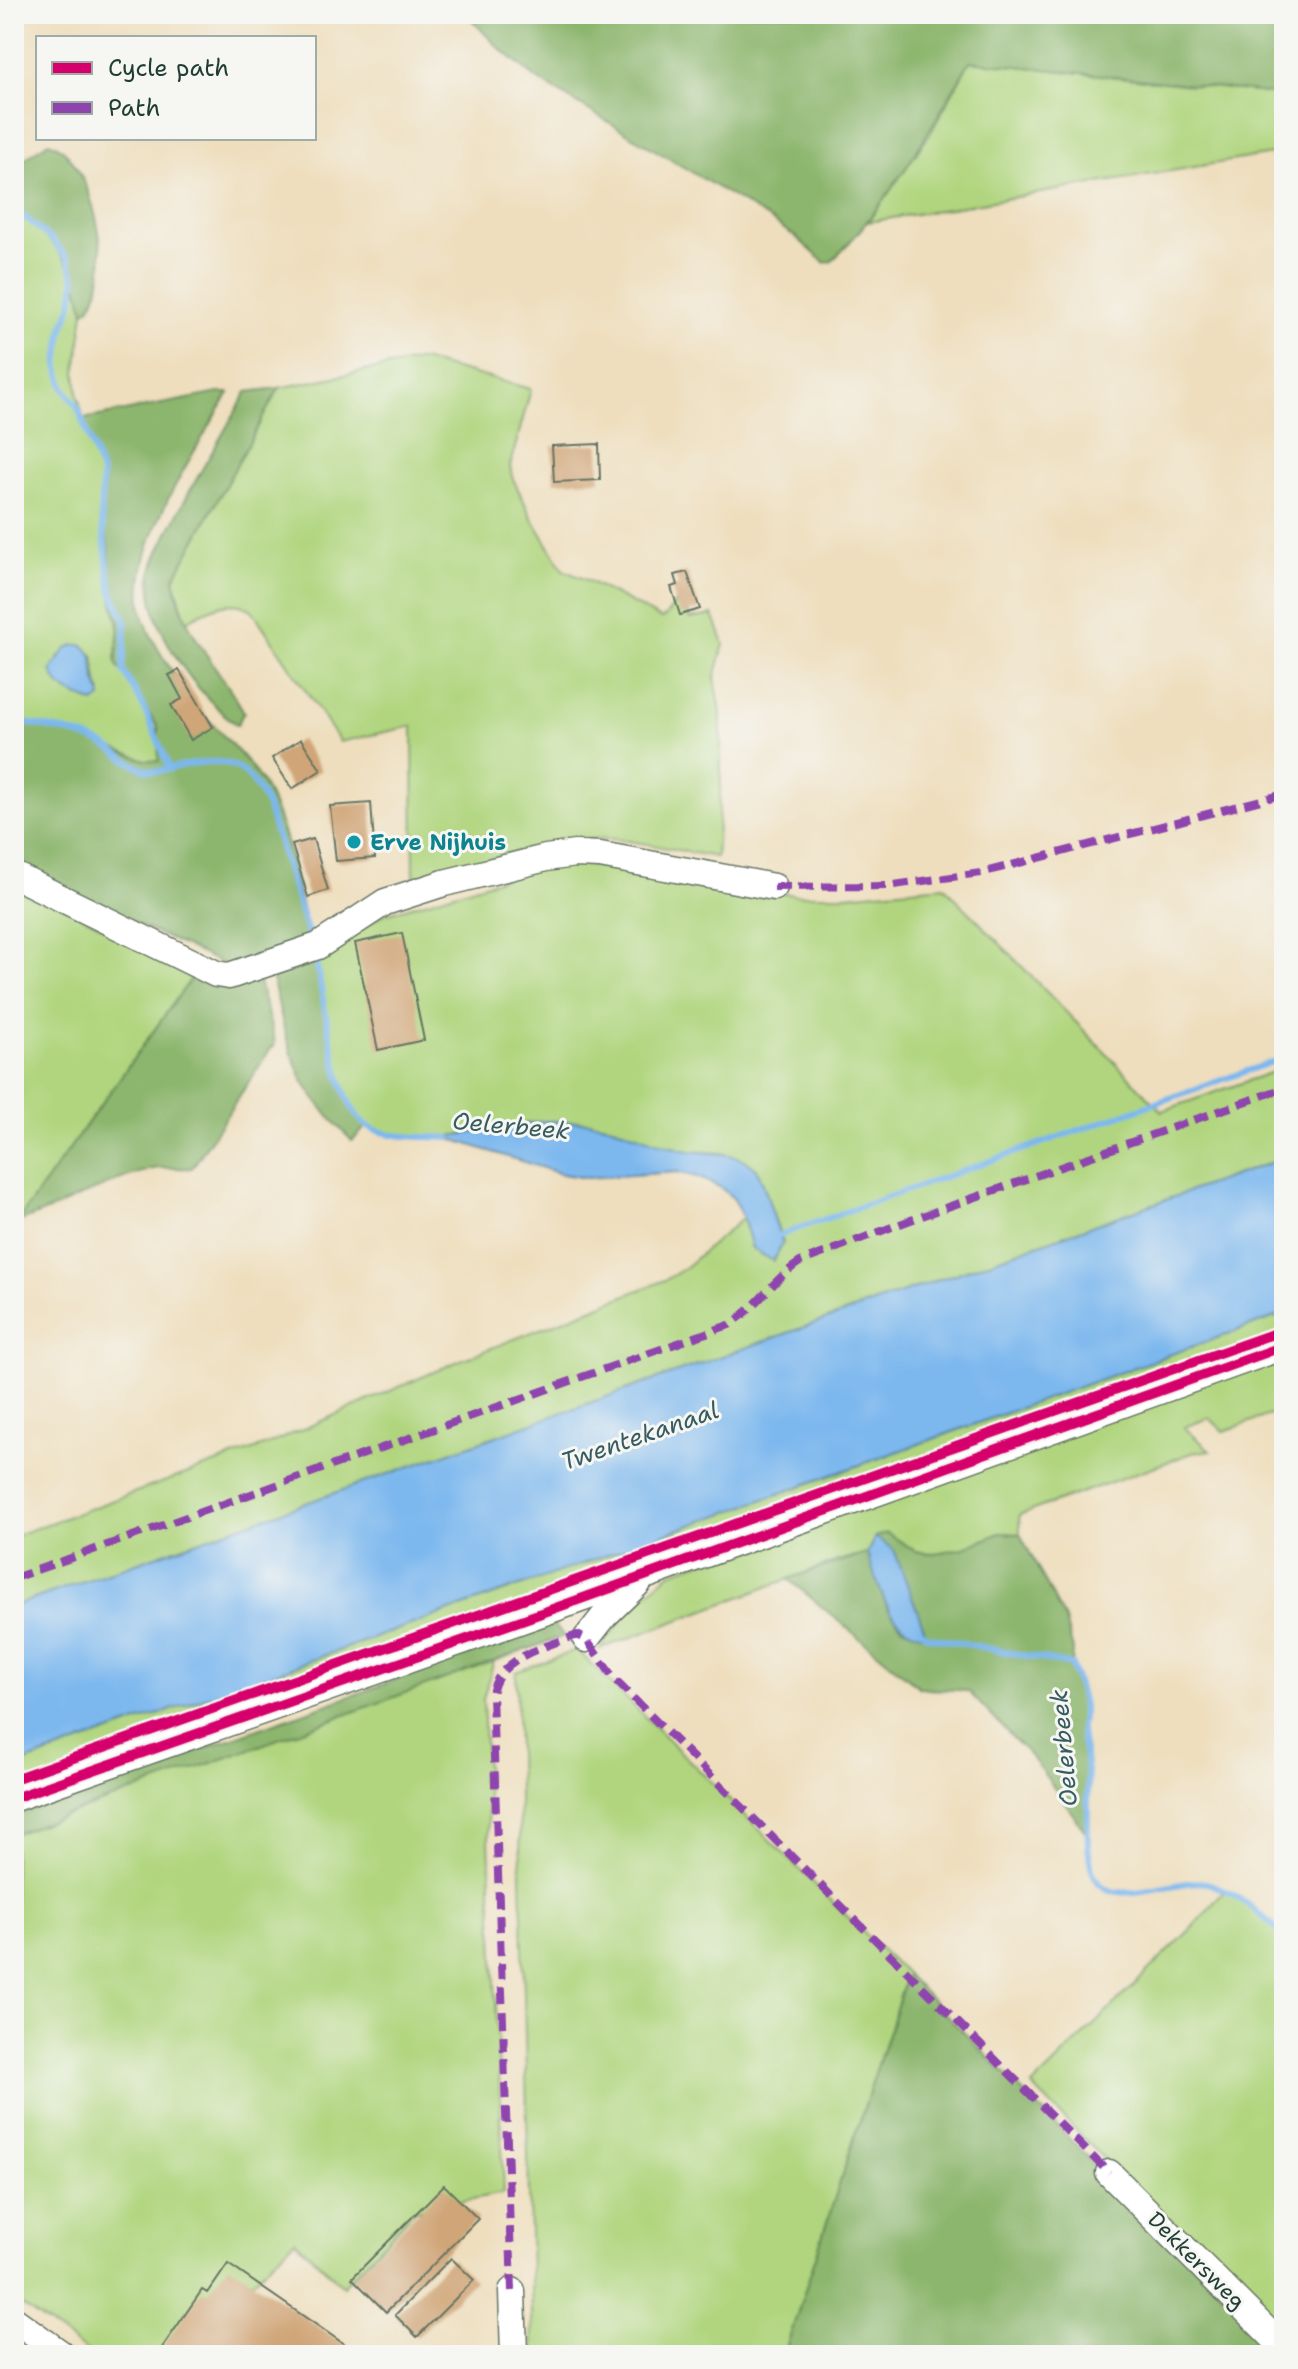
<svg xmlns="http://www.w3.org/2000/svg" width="1298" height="2369" font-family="'Shantell Sans',sans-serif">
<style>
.green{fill:#b0d57e;stroke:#688959;stroke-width:2;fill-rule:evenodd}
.forest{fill:#8cb66d;stroke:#567a50;stroke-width:2}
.water{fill:#7cb7ee;stroke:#4e7a91;stroke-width:2}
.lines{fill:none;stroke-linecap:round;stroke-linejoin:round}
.stream{stroke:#7cb7ee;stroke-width:6}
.building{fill:#d0a577}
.minor-casing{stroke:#677564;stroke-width:29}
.minor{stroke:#fff;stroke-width:26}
.quiet{stroke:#8e44ad;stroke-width:8;stroke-dasharray:16 8;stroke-linecap:butt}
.cycleway-casing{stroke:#f6f6f2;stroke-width:15}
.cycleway{stroke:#d6006c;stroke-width:10}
.culture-dot{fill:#0f9aa8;stroke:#f6f6f2;stroke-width:3}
.labels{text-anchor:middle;stroke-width:6;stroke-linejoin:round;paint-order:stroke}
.culture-label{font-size:22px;font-weight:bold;fill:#0d838f;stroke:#f6f6f2;text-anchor:start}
.street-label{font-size:22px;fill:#1f3d34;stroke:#f6f6f2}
.water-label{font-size:24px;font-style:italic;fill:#365c62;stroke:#f6f6f2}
</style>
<rect width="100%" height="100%" fill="#f6f6f2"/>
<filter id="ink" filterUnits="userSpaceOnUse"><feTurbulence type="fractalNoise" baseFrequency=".0125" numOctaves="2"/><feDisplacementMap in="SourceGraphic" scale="16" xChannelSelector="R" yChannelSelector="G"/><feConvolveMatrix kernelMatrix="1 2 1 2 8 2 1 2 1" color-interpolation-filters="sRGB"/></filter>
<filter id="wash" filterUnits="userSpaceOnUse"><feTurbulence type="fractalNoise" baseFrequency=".006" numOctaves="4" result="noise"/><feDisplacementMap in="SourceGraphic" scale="32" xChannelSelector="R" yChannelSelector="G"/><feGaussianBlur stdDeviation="1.8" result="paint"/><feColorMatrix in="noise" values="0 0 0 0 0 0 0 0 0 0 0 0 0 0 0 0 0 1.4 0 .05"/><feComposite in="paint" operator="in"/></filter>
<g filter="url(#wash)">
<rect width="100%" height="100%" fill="#eedebd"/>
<path class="green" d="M970,61L1284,95V152L868,222L930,134Z
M14,208L61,251L73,271L80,292L84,312L76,372L78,396L88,438L104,483L101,515L109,548L112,598L119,624L116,663L158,727L159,762L145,760L63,731L14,721ZM74,645L93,655C97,670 94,676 101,692L89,701L78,694L58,658Z
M421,360L531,389L510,466L512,477L531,516L563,570L589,581L661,619C672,614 673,600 683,594L690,619L713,615L724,644L715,678L721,713V778L716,857C682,852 646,842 612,839C555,836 469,864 414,882L413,726L340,742L252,610C229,596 207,610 186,621L174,579L279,388Z
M560,861L796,895H844L944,886L1162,1111L1284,1068V1158L14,1606V1536L269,1444L461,1360L665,1280L682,1270L743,1218L752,1248L774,1261L783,1243L757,1169L722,1153L687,1151L577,1121H544L445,1137L402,1136L367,1126L356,1116L343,1091L315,957L382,915Z
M14,882L195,973L14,1226Z
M1284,1314V1334L540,1600L515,1614L14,1791V1766Z
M1284,1351V1410L1224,1431L1209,1418L1184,1427L1210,1450L1192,1453L1019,1515L1020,1534L1000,1533L964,1548L930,1554L916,1551L887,1533L875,1537L867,1553L837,1561L600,1649L634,1605L670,1573Z
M577,1650L907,1975L784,2355H533L516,1672Z
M494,1661L483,1699L504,2193L415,2210L343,2286L295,2240L176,2355H92L14,2300V1834Z
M1224,1891L1242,1899L1284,1936V2341L1032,2086L1191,1929Z"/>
<path class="forest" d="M466,14H1284V95L970,61C929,132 890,202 832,261L825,263L797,238L768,218L537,79L497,46Z
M48,142C92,152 122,286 84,312C75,260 52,241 14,208V167Z
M279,388L174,579C183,635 218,665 244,712L237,725C198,695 146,629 151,576C153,561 162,545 169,531C192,483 221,438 247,392Z
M219,393H229C197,450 121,555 145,621C156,652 177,678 196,704C217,733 248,756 265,788C290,834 296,890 310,940L232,968L14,867V721L63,731L145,760L159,761L158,727L116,663L119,624L112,598L109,548L101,515L104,483L83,419Z
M315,957C327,1004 331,1095 367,1126L352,1141C335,1123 317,1104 304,1082C286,1049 280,1009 271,973Z
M195,973L258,978L275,1042L192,1168C179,1169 165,1166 153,1169C106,1180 64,1208 17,1222Z
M887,1533L916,1551L930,1554L964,1548L1000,1533L1020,1534L1065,1620L1073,1650L1072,1665L1083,1707L1080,1726L1087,1774L1088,1835L1034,1760L969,1692C952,1686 936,1693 919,1687L788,1579L867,1553L887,1607L902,1627L926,1636L894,1551L875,1537Z
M553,1624L564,1636L14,1834V1816Z
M907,1975L1284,2355H784Z"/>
<path class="water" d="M74,645H83C98,660 91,661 95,677C97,686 101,690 101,698L94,703C74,694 58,692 51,670L66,649Z
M545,1121C567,1121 591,1120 613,1127C637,1134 659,1145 684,1150C707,1155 736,1149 755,1168C764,1177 775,1227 783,1243L773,1261L752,1248L743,1218L734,1199L720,1187L697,1177L677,1172L586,1178L562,1174L445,1137Z
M1284,1158V1314L14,1766V1606Z
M875,1537L894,1550L927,1636C887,1629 879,1586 867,1553Z"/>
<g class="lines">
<path class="stream" d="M14,208L53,241L68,259L75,280L72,304L62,331L58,365L64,389L77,406L102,473L101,515L109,574L113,595L126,621L123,670L143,706L170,769
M14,721C42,726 72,731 98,742C115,749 129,765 147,770C157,773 166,769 177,767C225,757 244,758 267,806L310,940
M315,957C325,996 334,1111 371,1128C395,1139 424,1136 450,1138
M774,1237L1284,1058
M923,1632L927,1636L1072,1665C1075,1678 1081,1693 1083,1706C1084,1714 1080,1722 1081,1730C1082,1745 1086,1758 1087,1773C1090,1805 1084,1839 1092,1870C1106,1918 1181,1873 1210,1884C1241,1895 1260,1914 1284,1936"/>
</g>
<g id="blocks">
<path class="building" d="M599,444L600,480L554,482L552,446Z
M687,572L700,609L680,615L671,587L678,585L675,575Z
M179,670L213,727L191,740L171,705L182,699L169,675Z
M301,739L321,770L292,789L272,758Z
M371,803L375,858L336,861L330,806Z
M313,839L328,890L308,897L292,845Z
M402,933L424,1040L378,1050L355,943Z
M444,2185L478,2219L386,2312L352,2278Z
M451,2258L474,2280L417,2337L395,2315Z
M228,2264L360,2355H157L202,2290L208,2293Z"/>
</g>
</g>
<g filter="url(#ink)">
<use href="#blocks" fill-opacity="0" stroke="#677564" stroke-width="2"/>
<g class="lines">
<g class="minor-casing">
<path id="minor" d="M14,875L216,974L229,976L318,946L385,902L444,883L546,858L575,854L600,855L774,887
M586,1639L605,1615L638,1583
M14,1798L550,1610L1284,1346
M1109,2173L1284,2348
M512,2291L514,2355
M14,2320L63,2355"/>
</g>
<use href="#minor" class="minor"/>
<path class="quiet" d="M774,887L886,886L981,873L1284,794
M14,1578L729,1325C757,1308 772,1280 800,1262L908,1221L1284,1088
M512,2291L492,1694C498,1656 547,1647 577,1635L586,1639L615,1680L1109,2173"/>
<g class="cycleway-casing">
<path id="cycleway" d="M14,1779L1284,1330
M14,1798L550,1610L1284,1346"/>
</g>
<use href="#cycleway" class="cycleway"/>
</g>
</g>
<circle class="culture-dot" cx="354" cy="842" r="8"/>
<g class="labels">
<g class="culture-label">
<text x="370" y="850">Erve Nijhuis</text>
</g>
<g class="street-label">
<text transform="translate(1197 2260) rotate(45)" y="8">Dekkersweg</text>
</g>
<g class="water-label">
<text transform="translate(511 1126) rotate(5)" y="8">Oelerbeek</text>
<text transform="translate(640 1436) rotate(-19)" y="8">Twentekanaal</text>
<text transform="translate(1064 1748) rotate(-95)" y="8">Oelerbeek</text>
</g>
</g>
<rect width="1298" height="2369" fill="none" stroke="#f6f6f2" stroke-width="48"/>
<rect x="36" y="36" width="280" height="104" fill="#f6f6f2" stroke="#a0aca6" stroke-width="2"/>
<rect x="52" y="62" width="40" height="12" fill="#d6006c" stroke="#a0aca6" stroke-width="2"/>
<text x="108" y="76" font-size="24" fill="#1f3d34">Cycle path</text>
<rect x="52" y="102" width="40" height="12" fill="#8e44ad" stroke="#a0aca6" stroke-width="2"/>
<text x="108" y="116" font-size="24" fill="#1f3d34">Path</text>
</svg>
